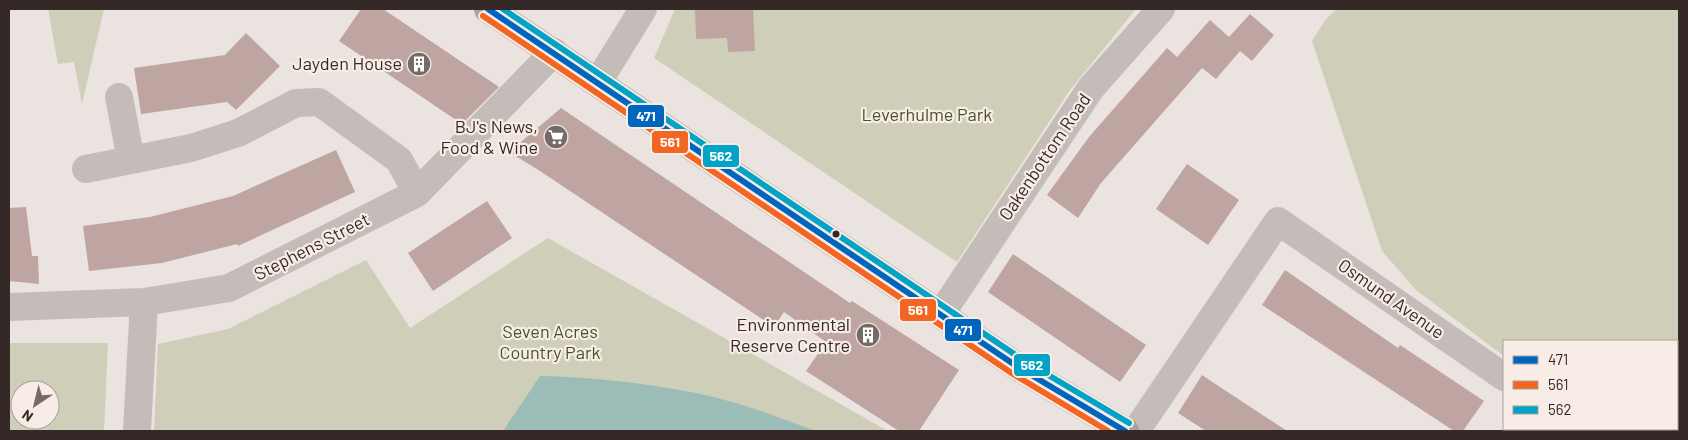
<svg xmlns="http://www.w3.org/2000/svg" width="1688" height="440" font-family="Barlow,sans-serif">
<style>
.green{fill:#cfcfb9;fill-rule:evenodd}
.water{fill:#9cbcb8}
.building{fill:#bea5a1}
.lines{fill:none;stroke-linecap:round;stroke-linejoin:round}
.minor{stroke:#c4bcb8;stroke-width:28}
.highway{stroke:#aaa29e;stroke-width:28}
.bus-1-casing{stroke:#f8ede6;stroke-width:10}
.bus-2-casing{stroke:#f8ede6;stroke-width:10}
.bus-3-casing{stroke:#f8ede6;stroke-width:10}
.bus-1{stroke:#0065bd;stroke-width:6}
.bus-2{stroke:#f26522;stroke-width:6}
.bus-3{stroke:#03a3c6;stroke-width:6}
.bus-dot{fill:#342927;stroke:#f8ede6;stroke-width:2}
.labels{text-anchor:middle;stroke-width:4.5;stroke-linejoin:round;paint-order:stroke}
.poi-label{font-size:18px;fill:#342927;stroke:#f8ede6;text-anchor:end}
.park-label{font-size:18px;fill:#4a522b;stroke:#f8ede6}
.street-label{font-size:18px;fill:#342927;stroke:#f8ede6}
.line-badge{stroke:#f8ede6;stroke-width:2}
.badge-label{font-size:14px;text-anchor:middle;font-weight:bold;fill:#fff}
</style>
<rect width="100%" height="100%" fill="#ebe3df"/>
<path class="green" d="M48,9H104L82,104L74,62L58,64Z
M675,9H1136L1070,90L957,262L654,58Z
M1337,9H1679V431H1538V429H1677V341H1504V356L1416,290L1382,251L1312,41L1326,19Z
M548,238L888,431H154L158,344L228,329L366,260L410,328Z
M9,343H108L104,431H9ZM20,390H50V420H20Z"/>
<path class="water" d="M540,376C592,377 645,383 696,393C737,401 777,417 816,431H503Z"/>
<path class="building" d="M361,9H383L499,87L462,124L339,41Z
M695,9H753L755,51L728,52L727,38L696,39Z
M1250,14L1274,35L1252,61L1240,51L1216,79L1202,68L1101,183L1078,218L1047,195L1089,137L1167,48L1177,57L1210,20L1229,37Z
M246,33L280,66L236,110L227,102L141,114L134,68L225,55Z
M561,108L850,303L852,301L959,370L919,431H899L806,371L826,342L784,312L774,327L540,171L509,152Z
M336,150L355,192L238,246L237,244L162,263L89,271L83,226L150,217L233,196Z
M1187,164L1239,200L1208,245L1156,209Z
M487,201L512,238L433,291L408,253Z
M26,207L32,256H38L39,284L9,281V208Z
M1013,254L1146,345L1120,382L988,292Z
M1285,270L1398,348L1400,345L1484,401L1463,431H1454L1262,305Z
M1202,375L1220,387L1287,431H1206L1178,413Z"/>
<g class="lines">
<path class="minor" d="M598,82L643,9
M119,97L131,160
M86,169L191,148L238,133L296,103L319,102L399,160L417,193
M9,307L144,302L229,288L417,193L554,52
M941,314L1091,88L1161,9
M137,431L144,302
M1136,431L1278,221L1504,377"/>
<path class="highway" d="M488,9L1018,367L1125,431"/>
<g class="bus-1-casing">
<path id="bus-1" d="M488,9L1018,367L1125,431"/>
</g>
<g class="bus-2-casing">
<path id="bus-2" d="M483,16L1013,374L1108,431"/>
</g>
<g class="bus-3-casing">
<path id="bus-3" d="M503,9L1023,360L1129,423"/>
</g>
<use href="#bus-1" class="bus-1"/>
<use href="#bus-2" class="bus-2"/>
<use href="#bus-3" class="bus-3"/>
</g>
<defs>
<g id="building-disc" transform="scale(1.25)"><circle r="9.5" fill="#746a67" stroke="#f8ede6"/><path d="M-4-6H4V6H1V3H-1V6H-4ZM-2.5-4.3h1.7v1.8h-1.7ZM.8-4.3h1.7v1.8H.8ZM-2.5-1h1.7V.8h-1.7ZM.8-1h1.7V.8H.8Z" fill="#fff"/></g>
<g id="supermarket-disc" transform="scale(1.25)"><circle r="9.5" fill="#746a67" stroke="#f8ede6"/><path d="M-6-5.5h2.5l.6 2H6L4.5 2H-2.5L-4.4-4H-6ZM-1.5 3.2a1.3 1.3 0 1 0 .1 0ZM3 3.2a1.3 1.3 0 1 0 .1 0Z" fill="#fff"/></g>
</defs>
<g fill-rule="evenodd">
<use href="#building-disc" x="419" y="64"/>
<use href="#supermarket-disc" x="556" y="137"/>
<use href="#building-disc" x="868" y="335"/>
</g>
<circle class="bus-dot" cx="836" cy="234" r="4.5"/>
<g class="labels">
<g class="poi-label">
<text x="402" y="70">Jayden House</text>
<text x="538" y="133">BJ's News,<tspan x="538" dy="21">Food &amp; Wine</tspan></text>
<text x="850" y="331">Environmental<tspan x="850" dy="21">Reserve Centre</tspan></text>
</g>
<g class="park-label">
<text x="927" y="121">Leverhulme Park</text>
<text x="550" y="338">Seven Acres<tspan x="550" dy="21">Country Park</tspan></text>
</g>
<g class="street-label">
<text transform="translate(1045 157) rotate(-56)" y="6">Oakenbottom Road</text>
<text transform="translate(312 247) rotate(-27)" y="6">Stephens Street</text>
<text transform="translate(1391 299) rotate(35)" y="6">Osmund Avenue</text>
</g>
</g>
<g class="line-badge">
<rect x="627" y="104" width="38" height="24" rx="5" fill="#0065bd"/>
<rect x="651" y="130" width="38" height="24" rx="5" fill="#f26522"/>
<rect x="702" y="144" width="38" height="24" rx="5" fill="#03a3c6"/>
<rect x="899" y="298" width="38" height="24" rx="5" fill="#f26522"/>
<rect x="944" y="318" width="38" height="24" rx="5" fill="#0065bd"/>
<rect x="1013" y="353" width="38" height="24" rx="5" fill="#03a3c6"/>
</g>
<g class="badge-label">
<text x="646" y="121">471</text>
<text x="670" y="147">561</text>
<text x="721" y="161">562</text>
<text x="918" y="315">561</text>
<text x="963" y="335">471</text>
<text x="1032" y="370">562</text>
</g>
<rect width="1688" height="440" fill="none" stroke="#342927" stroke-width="20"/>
<rect x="1503" y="340" width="175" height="90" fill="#f8ede6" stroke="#aa9f9a"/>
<rect x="1513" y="356" width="25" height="8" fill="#0065bd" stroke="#aa9f9a"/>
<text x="1548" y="365" font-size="15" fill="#342927">471</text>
<rect x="1513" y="381" width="25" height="8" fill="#f26522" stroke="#aa9f9a"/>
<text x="1548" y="390" font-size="15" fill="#342927">561</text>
<rect x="1513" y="406" width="25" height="8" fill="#03a3c6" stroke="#aa9f9a"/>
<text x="1548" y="415" font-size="15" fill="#342927">562</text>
<g transform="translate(35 405) rotate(215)"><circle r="24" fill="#f8ede6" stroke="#aa9f9a"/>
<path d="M0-4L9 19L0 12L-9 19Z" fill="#746a67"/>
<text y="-8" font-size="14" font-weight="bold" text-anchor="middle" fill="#342927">N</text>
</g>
</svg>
